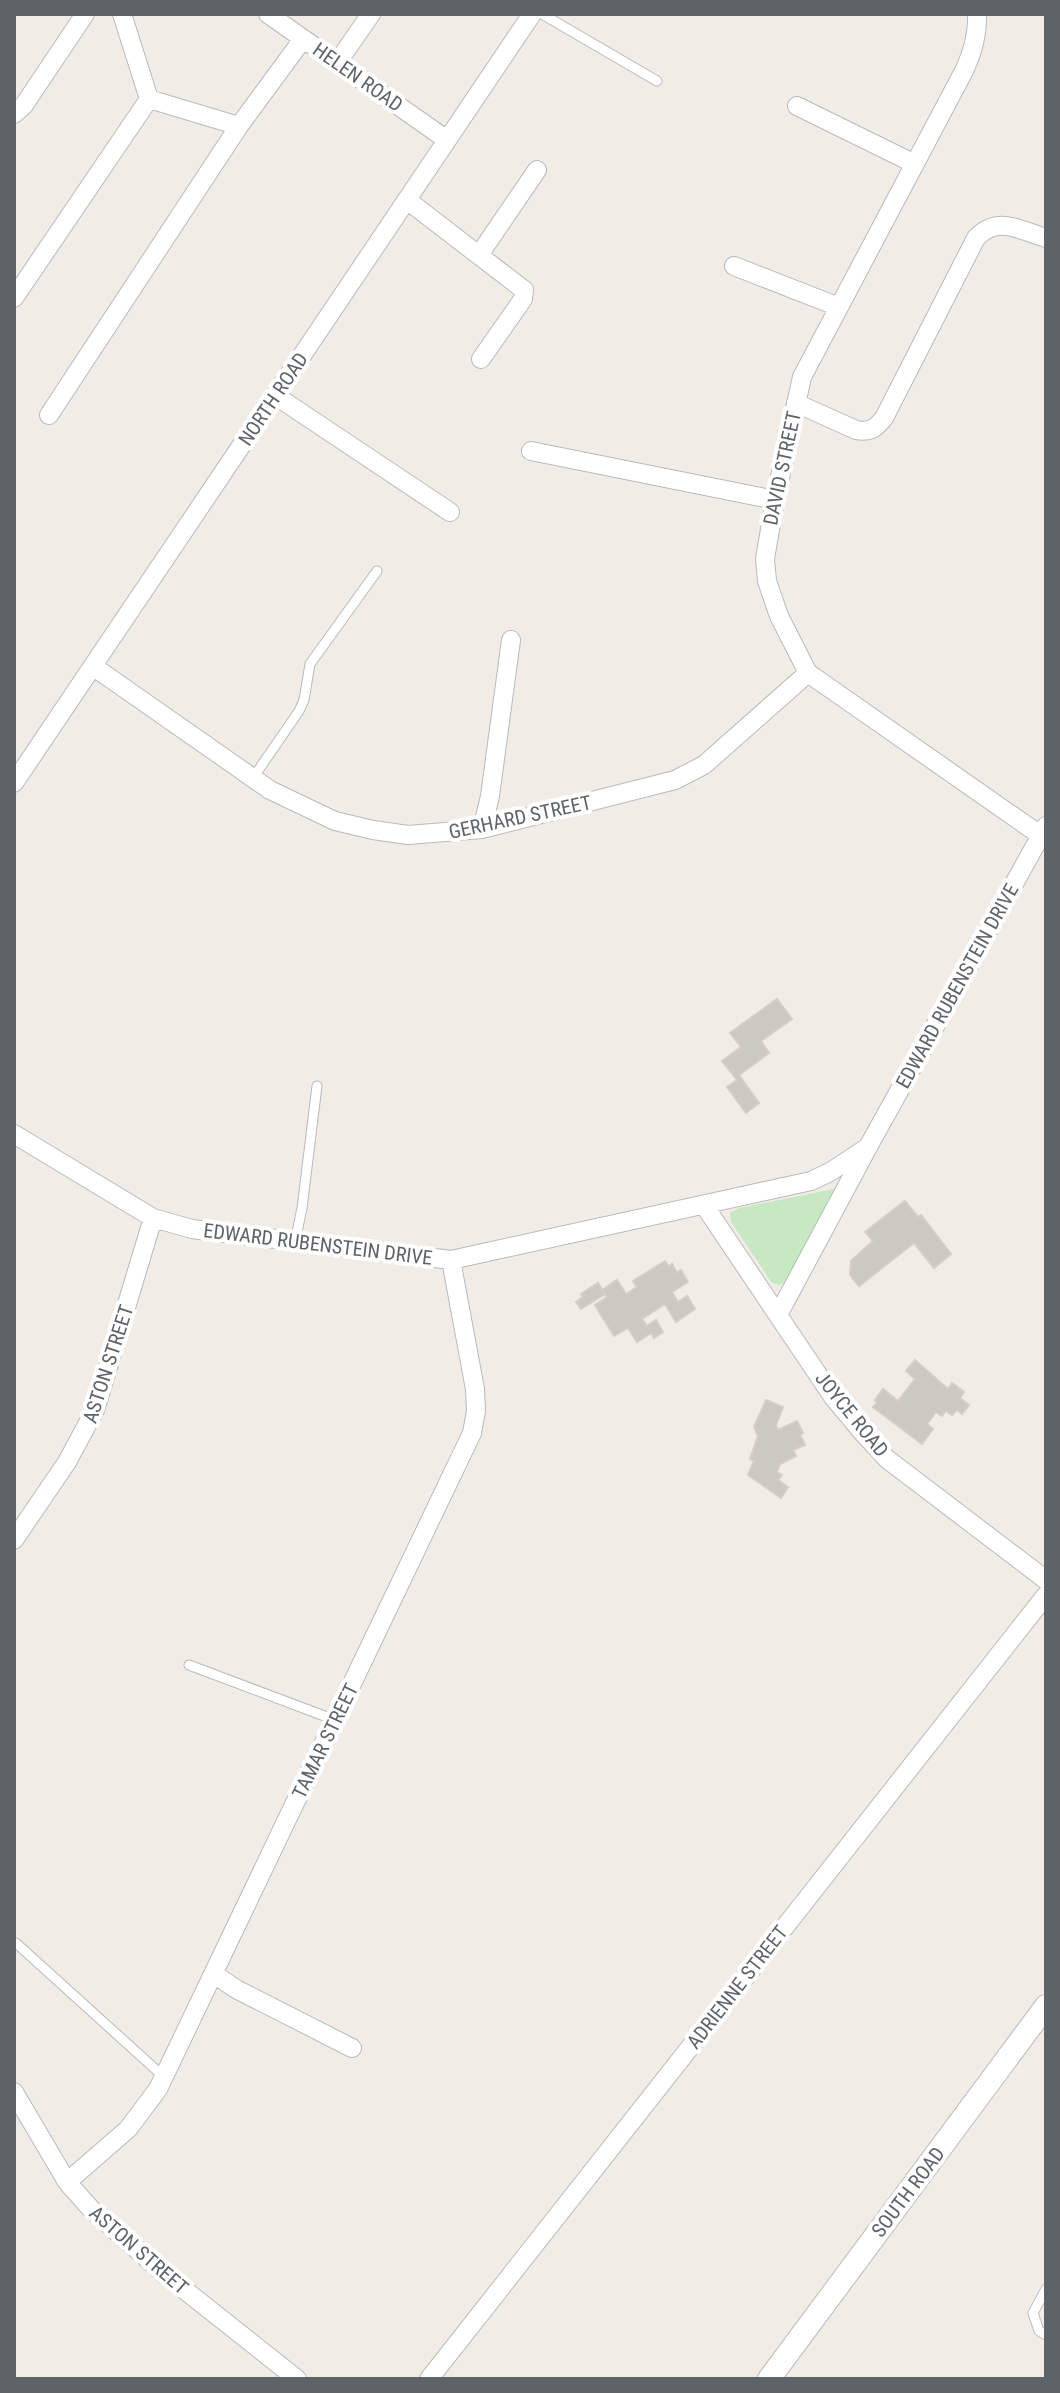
<svg xmlns="http://www.w3.org/2000/svg" width="1060" height="2393" font-family="'Roboto Condensed',sans-serif">
<style>
.green{fill:#c7e9c2}
.building{fill:#ccc8c2;stroke:#d6cec4;stroke-width:2}
.lines{fill:none;stroke-linecap:round;stroke-linejoin:round}
.service-casing{stroke:#b7babd;stroke-width:11}
.minor-casing{stroke:#b7babd;stroke-width:20}
.tertiary-casing{stroke:#b7babd;stroke-width:24}
.service{stroke:#fff;stroke-width:9}
.minor{stroke:#fff;stroke-width:18}
.tertiary{stroke:#fff;stroke-width:22}
.labels{text-anchor:middle;stroke-width:8;stroke-linejoin:round;paint-order:stroke}
.street-label{font-size:20px;fill:#5e6367;stroke:#fff}
</style>
<rect width="100%" height="100%" fill="#f1ede6"/>
<path class="green" d="M834,1189L836,1192L787,1282L779,1285L772,1283L731,1222L730,1213L739,1208Z"/>
<path class="building" d="M777,999L792,1019L761,1041L769,1053L739,1075L759,1103L746,1113L727,1087L737,1080L722,1061L741,1047L730,1033Z
M905,1201L918,1217L921,1215L951,1254L934,1268L914,1243L859,1286L850,1275L851,1261L873,1241L865,1232Z
M665,1261L669,1267L672,1264L677,1273L681,1270L688,1282L672,1292L678,1302L687,1296L695,1309L676,1322L665,1304L642,1319L647,1326L656,1320L663,1332L654,1338L651,1333L637,1342L628,1328L614,1336L595,1305L607,1297L602,1290L617,1280L626,1294L637,1287L633,1281Z
M598,1283L605,1294L581,1309L576,1302L583,1297L581,1294Z
M915,1360L948,1389L952,1383L964,1392L960,1398L969,1405L962,1414L957,1410L952,1415L946,1411L942,1416L936,1412L927,1424L933,1429L922,1444L873,1407L877,1402L875,1400L883,1389L898,1401L915,1379L906,1371Z
M766,1400L783,1407L776,1425L778,1430L797,1421L803,1433L800,1435L805,1445L793,1450L796,1456L780,1464L777,1472L782,1475L778,1480L788,1487L781,1498L748,1475L754,1461L750,1459L758,1436L754,1427Z"/>
<g class="lines">
<g class="service-casing">
<path id="service" d="M542,14L657,81
M253,778L299,711L304,700L310,664L377,571
M295,1242L302,1208L317,1086
M189,1665L335,1720
M16,1943L164,2077
M1046,2289L1033,2313L1039,2331L1046,2335"/>
</g>
<g class="minor-casing">
<path id="minor" d="M122,14L149,99
M268,14L447,140
M977,14C978,34 973,51 965,69L802,377L775,500L765,559L767,581L779,616L808,673L1040,835
M337,63L371,14
M149,99L239,126
M797,106L915,164
M14,114L24,105L85,14
M407,200L524,290L523,299L481,359
M479,255L537,170
M734,266L839,307
M14,298L149,99
M276,396L450,512
M796,403L856,430C870,433 876,428 884,418L976,238C998,215 1019,230 1046,238
M49,415L239,126L303,39
M531,451L775,500
M94,667L270,790L335,821L373,830L408,835L482,829L675,780L704,765L808,673
M14,783L532,14
M482,829L490,796L511,640
M14,1134L153,1218L192,1229L451,1260L811,1181L830,1172L868,1147
M704,1205L833,1397L863,1433L887,1459L1046,1580
M778,1315L868,1147L1046,826
M14,1540L67,1462L95,1410L153,1218
M214,1974L236,1989L352,2048
M14,2092L67,2182L91,2209L167,2276L297,2379
M67,2182L128,2129L158,2089L472,1433L476,1411L475,1389L451,1260
M429,2379L1046,1595"/>
</g>
<g class="tertiary-casing">
<path id="tertiary" d="M769,2379L1046,2006"/>
</g>
<use href="#service" class="service"/>
<use href="#minor" class="minor"/>
<use href="#tertiary" class="tertiary"/>
</g>
<g class="labels">
<g class="street-label">
<text transform="translate(358 77) rotate(35)" y="7">HELEN ROAD</text>
<text transform="translate(273 399) rotate(-56)" y="7">NORTH ROAD</text>
<text transform="translate(782 468) rotate(-78)" y="7">DAVID STREET</text>
<text transform="translate(520 817) rotate(-12)" y="7">GERHARD STREET</text>
<text transform="translate(957 986) rotate(-61)" y="7">EDWARD RUBENSTEIN DRIVE</text>
<text transform="translate(318 1244) rotate(7)" y="7">EDWARD RUBENSTEIN DRIVE</text>
<text transform="translate(108 1364) rotate(-72)" y="7">ASTON STREET</text>
<text transform="translate(852 1414) rotate(51)" y="7">JOYCE ROAD</text>
<text transform="translate(325 1741) rotate(-64)" y="7">TAMAR STREET</text>
<text transform="translate(737 1987) rotate(-52)" y="7">ADRIENNE STREET</text>
<text transform="translate(908 2192) rotate(-53)" y="7">SOUTH ROAD</text>
<text transform="translate(139 2250) rotate(41)" y="7">ASTON STREET</text>
</g>
</g>
<rect width="1060" height="2393" fill="none" stroke="#5e6367" stroke-width="32"/>
</svg>
